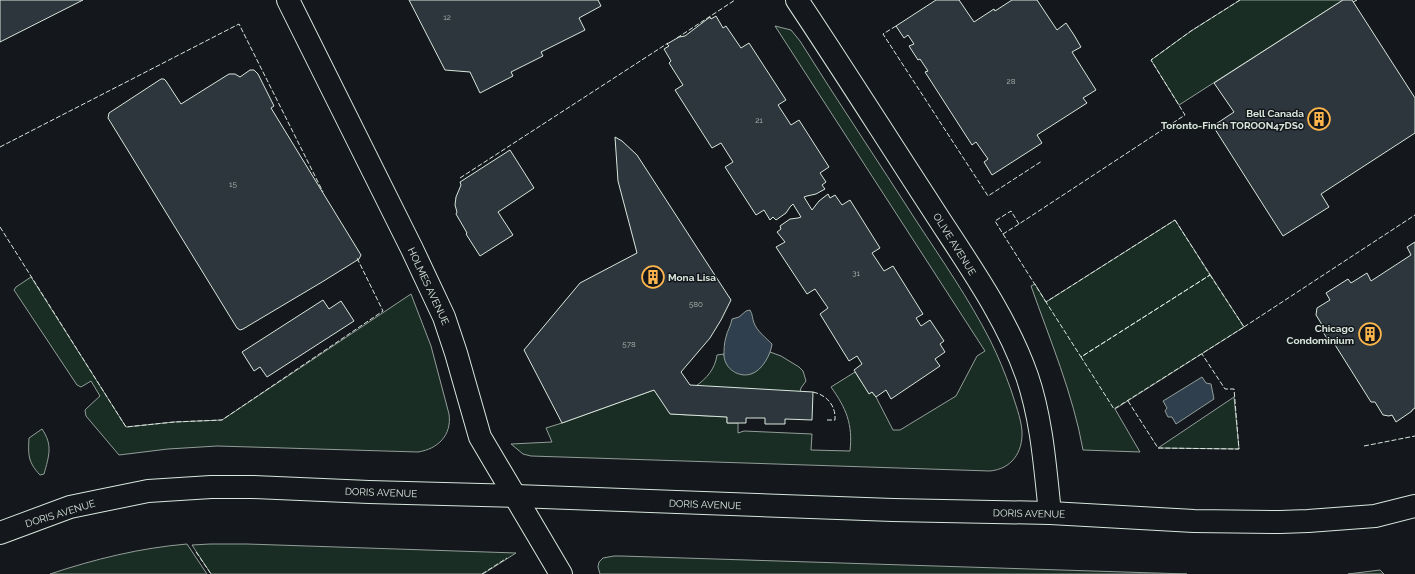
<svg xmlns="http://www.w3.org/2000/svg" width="1415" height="574" font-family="Raleway,sans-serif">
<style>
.green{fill:#1a2d24;stroke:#939e99}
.water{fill:#2f3f4d;stroke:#939e99}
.building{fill:#2c363c;stroke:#d8e6dc}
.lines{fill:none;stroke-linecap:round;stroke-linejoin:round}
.street-casing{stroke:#d8e6dc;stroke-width:24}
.secondary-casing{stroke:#d8e6dc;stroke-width:24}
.street{stroke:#14181c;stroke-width:22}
.secondary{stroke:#14181c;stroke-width:22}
.fence{stroke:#d8e6dc;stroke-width:1;stroke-dasharray:5 2;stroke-linecap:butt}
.labels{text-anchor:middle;stroke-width:3;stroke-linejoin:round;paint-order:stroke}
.number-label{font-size:8px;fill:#adbab4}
.poi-label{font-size:10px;font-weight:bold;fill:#d8e6dc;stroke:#14181c;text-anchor:end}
.street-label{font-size:10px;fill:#d8e6dc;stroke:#14181c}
</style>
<rect width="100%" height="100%" fill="#14181c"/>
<path class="green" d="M1240,0H1343L1179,105L1151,60L1191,31Z
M775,26L791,30L800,41C838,102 878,161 917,222C942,260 969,299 990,340C998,356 1005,373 1011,390C1015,403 1021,418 1022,431C1023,453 1011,469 990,471L531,456L523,454L511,444L552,442L546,428L562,423L654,390L671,414L727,417V423H738V433L744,431L812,434L811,450L850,451C853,424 846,408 831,387L855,372L869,393L872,392L876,397L893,430H900L956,396L977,356L985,351Z
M1175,220L1244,327L1115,409L1140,452L1083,450C1073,394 1050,340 1031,286L1035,284L1046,302Z
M31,277L126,427L174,422L222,420L411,294L431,346L449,414C452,435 438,449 418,452L217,446L168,449L119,455L86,416L85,410L87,408L100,396L91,381L81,387L77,385L14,290L16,287Z
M770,352L781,356L799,367L803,371L806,381L801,388L800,392L696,386C707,378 715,369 717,355L724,354V356L759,369Z
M1234,397L1239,449L1158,448Z
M42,429C53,445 49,456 44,474L40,475C28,462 28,455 29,438Z
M187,544L207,574H50C95,559 140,548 187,544Z
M210,544H247L516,553L483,574H211L192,545Z
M614,556H621L1187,574H600L598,567L599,562L603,558Z
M1380,570L1384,574H1348Z"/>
<path class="water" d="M750,310C753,315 752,318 754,323C757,331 766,338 772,344C771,354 762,371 751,374C739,378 725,369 724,356C724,350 724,343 726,337C727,331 731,326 732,319L739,317L746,311Z
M1202,377L1206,383L1211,384L1214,399L1176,424L1172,417H1168L1165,411L1167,408L1163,401Z"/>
<path class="building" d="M0,0H83L0,42Z
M409,0H598L601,6L579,18L585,30L541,52L543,56L511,72L513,76L480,93L470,72L445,70Z
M936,0H959L974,22L994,9L995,11L1012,0H1037L1057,30L1066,23L1074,35L1081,47L1072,52L1096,90L1083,98L1087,103L1037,135L1042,143L992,175L984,162L988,159L976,142L972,145L925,72L928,71L920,59L918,60L909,46L914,44L908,35L904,38L896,26Z
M1343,0H1352L1415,98V133L1321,194L1329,207L1283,236L1213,126L1234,112L1214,83Z
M716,16L723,28L726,26L741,48L749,43L786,100L778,105L791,125L799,120L829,167L820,173L826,182L822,185L825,189L816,194L807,196L804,197L812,210L819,201L828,194L830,198L835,195L842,205L850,200L880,248L872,253L884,271L893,266L923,314L916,318L921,326L930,320L944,341L940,344L945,352L935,359L940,366L891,399L886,390L876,397L872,392L869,394L854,370L862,364L857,356L849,361L820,314L828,308L815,289L807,294L776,247L785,242L777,232L781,229L780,226L790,219L798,218L801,217L793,204L790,207L786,213L776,220L773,217L770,220L764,210L756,215L725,167L733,162L721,143L712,148L675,90L683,85L669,63L671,61L664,49L669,46L667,44L679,37L685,36L710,17L711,19Z
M250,70H254L258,74L274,106L271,108L361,255L359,259L322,282L243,329L240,330L237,328L108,118L109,113L161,79H164L166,81L181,104L229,74H235L240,77Z
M615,137L622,141L637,155L731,300L721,320L710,338L681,372L690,385L813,392L812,420L785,419V424H765V418H746V423H727V417L670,414L654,390L562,423L524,350L580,283L637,253L618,181Z
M510,150L534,188L498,212L513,235L480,256L466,234L467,233L456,214L457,212L455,205L456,197L461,185L460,182Z
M1415,242V408L1412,410V411L1396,422L1392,415L1389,416L1383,415L1375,402H1371L1332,340H1328L1323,332L1324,328L1316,315L1317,308L1330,300L1326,293L1348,279L1351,283L1367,273L1371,281L1411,255L1407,247Z
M323,300L329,309L341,301L354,321L267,377L260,367L254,371L242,352Z"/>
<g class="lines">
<g class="street-casing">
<path id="street" d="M288,0L412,249L444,317L456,353L480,437L561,574
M797,0C843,69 887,139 932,208C966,261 1006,316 1027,376C1042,420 1045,467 1050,513"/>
</g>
<g class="secondary-casing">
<path id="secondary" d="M0,533L70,507L99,501L148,491L211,487H253L369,492L516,496L893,510L1050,513L1194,521L1280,522L1308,521L1375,516L1415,506"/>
</g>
<use href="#street" class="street"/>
<use href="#secondary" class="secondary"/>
<path class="fence" d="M1353,2L1357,0
M896,26L883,34L988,196L1042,161
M677,38L735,0
M0,147L239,24L323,192
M460,178L668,43
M1175,220L1210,275L1081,357L1046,302Z
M1019,224L1011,211L995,221L1003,234L1019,224L1185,115L1151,60L1191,31L1240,0
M0,227L126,427L174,422L222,420L383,311L357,258
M1003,234L1046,302
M1210,275L1244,327L1114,409L1081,357Z
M1244,327L1415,215
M813,392C827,395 836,406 835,420H827
M1128,401L1158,448L1239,449L1234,389H1225L1202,354
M1364,446L1415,436
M196,552L211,574
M482,574L507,558"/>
</g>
<defs>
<g id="building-ring" transform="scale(1.15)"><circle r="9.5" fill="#14181c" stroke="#ffb74d" stroke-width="1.5"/><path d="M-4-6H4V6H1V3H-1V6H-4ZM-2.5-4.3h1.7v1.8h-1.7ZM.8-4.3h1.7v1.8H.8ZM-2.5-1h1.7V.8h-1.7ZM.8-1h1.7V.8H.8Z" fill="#ffb74d"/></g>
</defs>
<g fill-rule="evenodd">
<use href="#building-ring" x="1319" y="119"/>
<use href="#building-ring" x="653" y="277"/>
<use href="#building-ring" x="1370" y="334"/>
</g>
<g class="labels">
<g class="number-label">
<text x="447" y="20">12</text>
<text x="1011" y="84">28</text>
<text x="759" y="123">21</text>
<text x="233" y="187">15</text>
<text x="856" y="276">31</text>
<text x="696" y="307">580</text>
<text x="629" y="347">578</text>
</g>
<g class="poi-label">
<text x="1304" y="117">Bell Canada<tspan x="1304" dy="12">Toronto-Finch TOROON47DS0</tspan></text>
<text x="668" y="281" text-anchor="start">Mona Lisa</text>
<text x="1354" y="332">Chicago<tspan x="1354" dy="12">Condominium</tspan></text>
</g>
<g class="street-label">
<text transform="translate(955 244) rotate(58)" y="4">OLIVE AVENUE</text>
<text transform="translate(429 286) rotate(65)" y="4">HOLMES AVENUE</text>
<text transform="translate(381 492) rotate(2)" y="4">DORIS AVENUE</text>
<text transform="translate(705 504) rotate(2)" y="4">DORIS AVENUE</text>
<text transform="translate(60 513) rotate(-17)" y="4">DORIS AVENUE</text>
<text transform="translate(1029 513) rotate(1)" y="4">DORIS AVENUE</text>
</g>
</g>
</svg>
